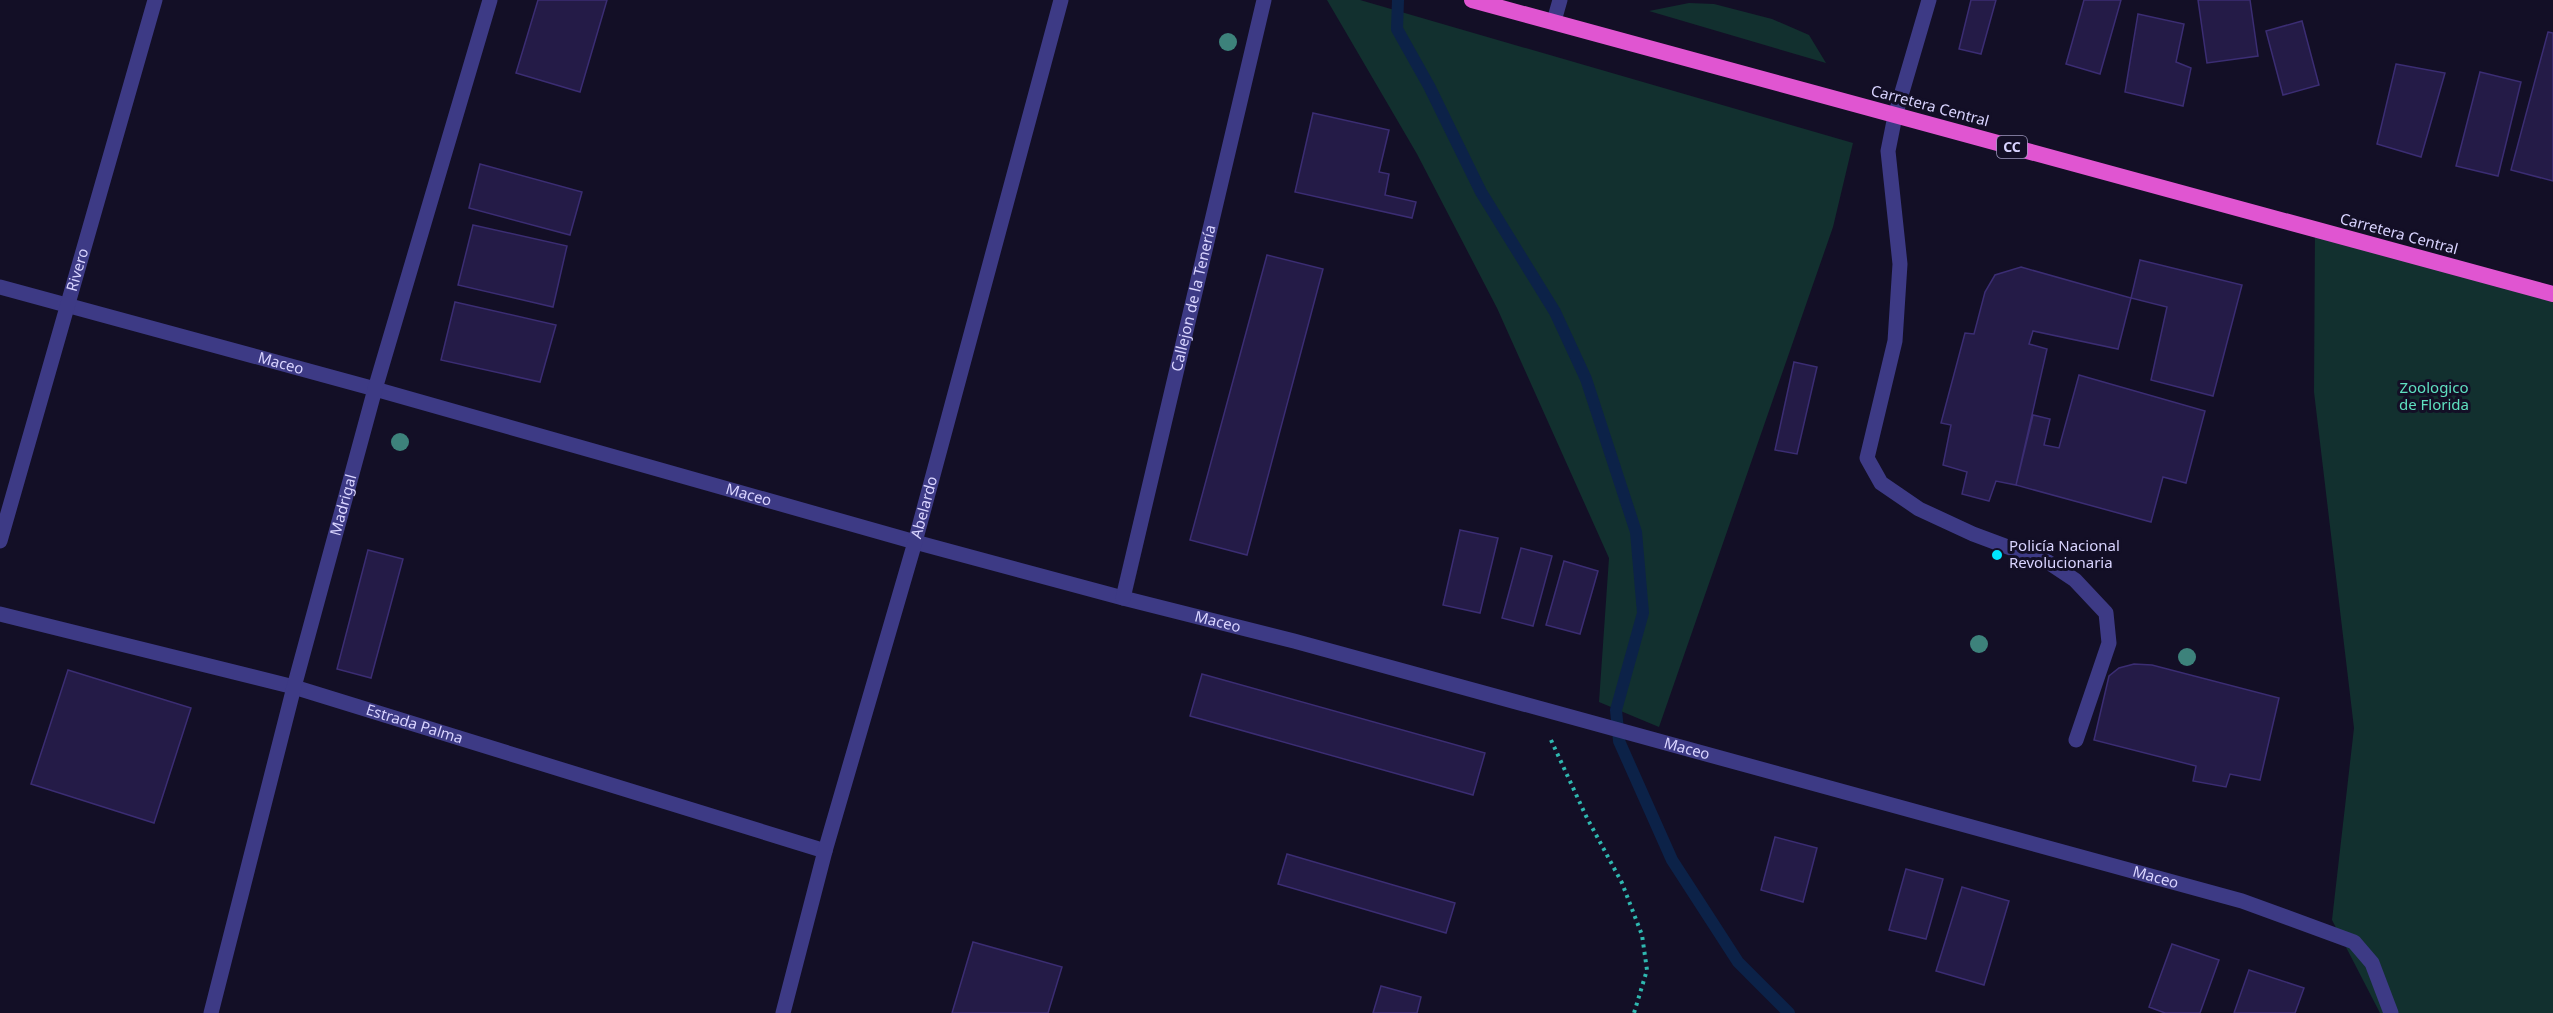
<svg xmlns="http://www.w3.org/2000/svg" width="2553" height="1013" font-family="'Noto Sans',sans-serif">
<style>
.green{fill:#12302f}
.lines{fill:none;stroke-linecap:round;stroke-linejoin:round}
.stream{stroke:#0c2248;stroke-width:12}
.building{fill:#241b47;stroke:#3b2d73;stroke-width:1.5}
.path{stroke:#2fb8b0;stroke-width:4;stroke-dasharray:3 4.5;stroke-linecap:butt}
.service{stroke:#3d3a85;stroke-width:15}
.minor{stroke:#3d3a85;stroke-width:15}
.trunk{stroke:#e055d1;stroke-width:16}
.tree{fill:#3d827b}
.poi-dot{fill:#00e5ff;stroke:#130f26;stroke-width:2}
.labels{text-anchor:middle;stroke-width:6;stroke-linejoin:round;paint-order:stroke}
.shield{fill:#130f26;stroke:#9e99be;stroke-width:1.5}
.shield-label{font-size:14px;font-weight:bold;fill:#d9d4ff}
.street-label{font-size:15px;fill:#d9d4ff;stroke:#130f26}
.park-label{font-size:15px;fill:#5fe0c0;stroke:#130f26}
.poi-label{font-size:15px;fill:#d9d4ff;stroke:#130f26;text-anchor:start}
</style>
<rect width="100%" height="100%" fill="#130f26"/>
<path class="green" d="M1327,0H1360L1853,143L1833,227L1659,727L1599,702L1609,558L1497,308L1417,154Z
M1689,3L1714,4L1772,19L1809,35L1826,63L1649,11Z
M2315,229L2553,294V1013H2380L2332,920L2354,728L2314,392Z"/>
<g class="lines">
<path class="stream" d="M1398,0L1397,29L1429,86L1481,192L1555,312L1586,379L1636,532L1643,613L1616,710L1619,741L1672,860L1738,962L1789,1013"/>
</g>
<path class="building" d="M538,0H607L580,92L516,73Z
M1971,0H1996L1981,54L1959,49Z
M2084,0H2121L2100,74L2066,64Z
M2198,0H2250L2258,56L2207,63Z
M2138,14L2184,24L2176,62L2191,68L2183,106L2125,92Z
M2302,21L2319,85L2283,95L2266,31Z
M2548,32L2553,33V181L2511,170Z
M2396,64L2445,73L2421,157L2377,144Z
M2480,72L2521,82L2498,176L2456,166Z
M1313,113L1389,130L1379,172L1389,174L1385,195L1416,202L1412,218L1295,192Z
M480,164L582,192L570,235L469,208Z
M473,225L567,246L553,307L458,285Z
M1267,255L1323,269L1247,555L1190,540Z
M2140,260L2242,285L2213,396L2151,380L2167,307L2131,298Z
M2021,267L2131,298L2118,349L2033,331L2029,344L2047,349L2016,485L1996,481L1989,501L1962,494L1967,472L1943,465L1951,425L1941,423L1965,333L1974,334L1985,292L1995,275Z
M455,302L556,325L540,382L441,360Z
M1794,362L1817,367L1797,454L1775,450Z
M2079,375L2205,411L2186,483L2163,477L2151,522L2016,485L2033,415L2050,419L2044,445L2059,448Z
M1460,530L1498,538L1480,613L1443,605Z
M1521,548L1552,556L1533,626L1502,618Z
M368,550L403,559L371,678L337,669Z
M1564,561L1598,571L1580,634L1546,625Z
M2134,664L2152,665L2279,698L2260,780L2230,774L2226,787L2193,781L2196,766L2094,740L2109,676L2119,668Z
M68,670L191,708L154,823L31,784Z
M1202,674L1485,753L1473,795L1190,716Z
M1775,837L1817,848L1803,902L1761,890Z
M1287,854L1455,903L1446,933L1278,884Z
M1906,869L1943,879L1926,939L1889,930Z
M1962,887L2009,901L1984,985L1936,971Z
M973,942L1062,967L1048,1013H952Z
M2172,944L2219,960L2200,1013H2165L2149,1007Z
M2249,970L2304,988L2295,1013H2234Z
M1381,986L1421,997L1417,1013H1373Z"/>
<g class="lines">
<path class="path" d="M1551,740L1586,816L1622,883L1642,935L1647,970L1634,1013"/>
<path class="service" d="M1895,116L1888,151L1900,264L1895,341L1867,458L1881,483L1919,509L1973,534L2048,562L2075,580L2106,613L2109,643L2076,740"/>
<g class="minor">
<path d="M1554,21L1560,0"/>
<path d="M1895,116L1929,0"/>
<path id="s1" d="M0,287L375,389L915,542L1123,598L1294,641L2242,901L2354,942L2372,963L2391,1013"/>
<path id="s2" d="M0,541L155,0"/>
<path id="s3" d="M1123,598L1264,0"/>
<path id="s4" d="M0,614L294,687L825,851"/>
<path id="s5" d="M211,1013L294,687L375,389L490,0"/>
<path id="s6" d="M783,1013L825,851L915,542L1061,0"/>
</g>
<path class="trunk" d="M1472,0L2553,294"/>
</g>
<g class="tree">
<circle cx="1228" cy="42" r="9"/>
<circle cx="400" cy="442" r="9"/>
<circle cx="1979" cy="644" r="9"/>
<circle cx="2187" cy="657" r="9"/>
</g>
<circle class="poi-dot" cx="1997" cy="555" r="6"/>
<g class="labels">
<rect class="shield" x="1997" y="136" width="30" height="22" rx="4.5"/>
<g class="shield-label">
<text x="2012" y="152">CC</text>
</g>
<g class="street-label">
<text transform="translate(1930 106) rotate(15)" y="5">Carretera Central</text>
<text transform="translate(2399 234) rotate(15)" y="5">Carretera Central</text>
<text dy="5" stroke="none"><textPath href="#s2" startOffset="282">Rivero</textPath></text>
<text dy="5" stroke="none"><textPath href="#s3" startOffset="308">Callejon de la Tenería</textPath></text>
<text dy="5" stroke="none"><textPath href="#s1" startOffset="291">Maceo</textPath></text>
<text dy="5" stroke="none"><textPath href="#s1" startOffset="777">Maceo</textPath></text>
<text dy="5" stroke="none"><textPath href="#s5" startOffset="525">Madrigal</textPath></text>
<text dy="5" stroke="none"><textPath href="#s6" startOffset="525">Abelardo</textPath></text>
<text dy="5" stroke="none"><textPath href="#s1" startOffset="1263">Maceo</textPath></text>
<text dy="5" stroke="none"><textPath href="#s4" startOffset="429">Estrada Palma</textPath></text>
<text dy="5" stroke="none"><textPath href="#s1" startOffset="1749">Maceo</textPath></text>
<text dy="5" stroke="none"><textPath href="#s1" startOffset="2235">Maceo</textPath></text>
</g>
<g class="park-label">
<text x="2434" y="393">Zoologico<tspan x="2434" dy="17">de Florida</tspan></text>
</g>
<g class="poi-label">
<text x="2009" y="551">Policía Nacional<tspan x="2009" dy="17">Revolucionaria</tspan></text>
</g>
</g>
</svg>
